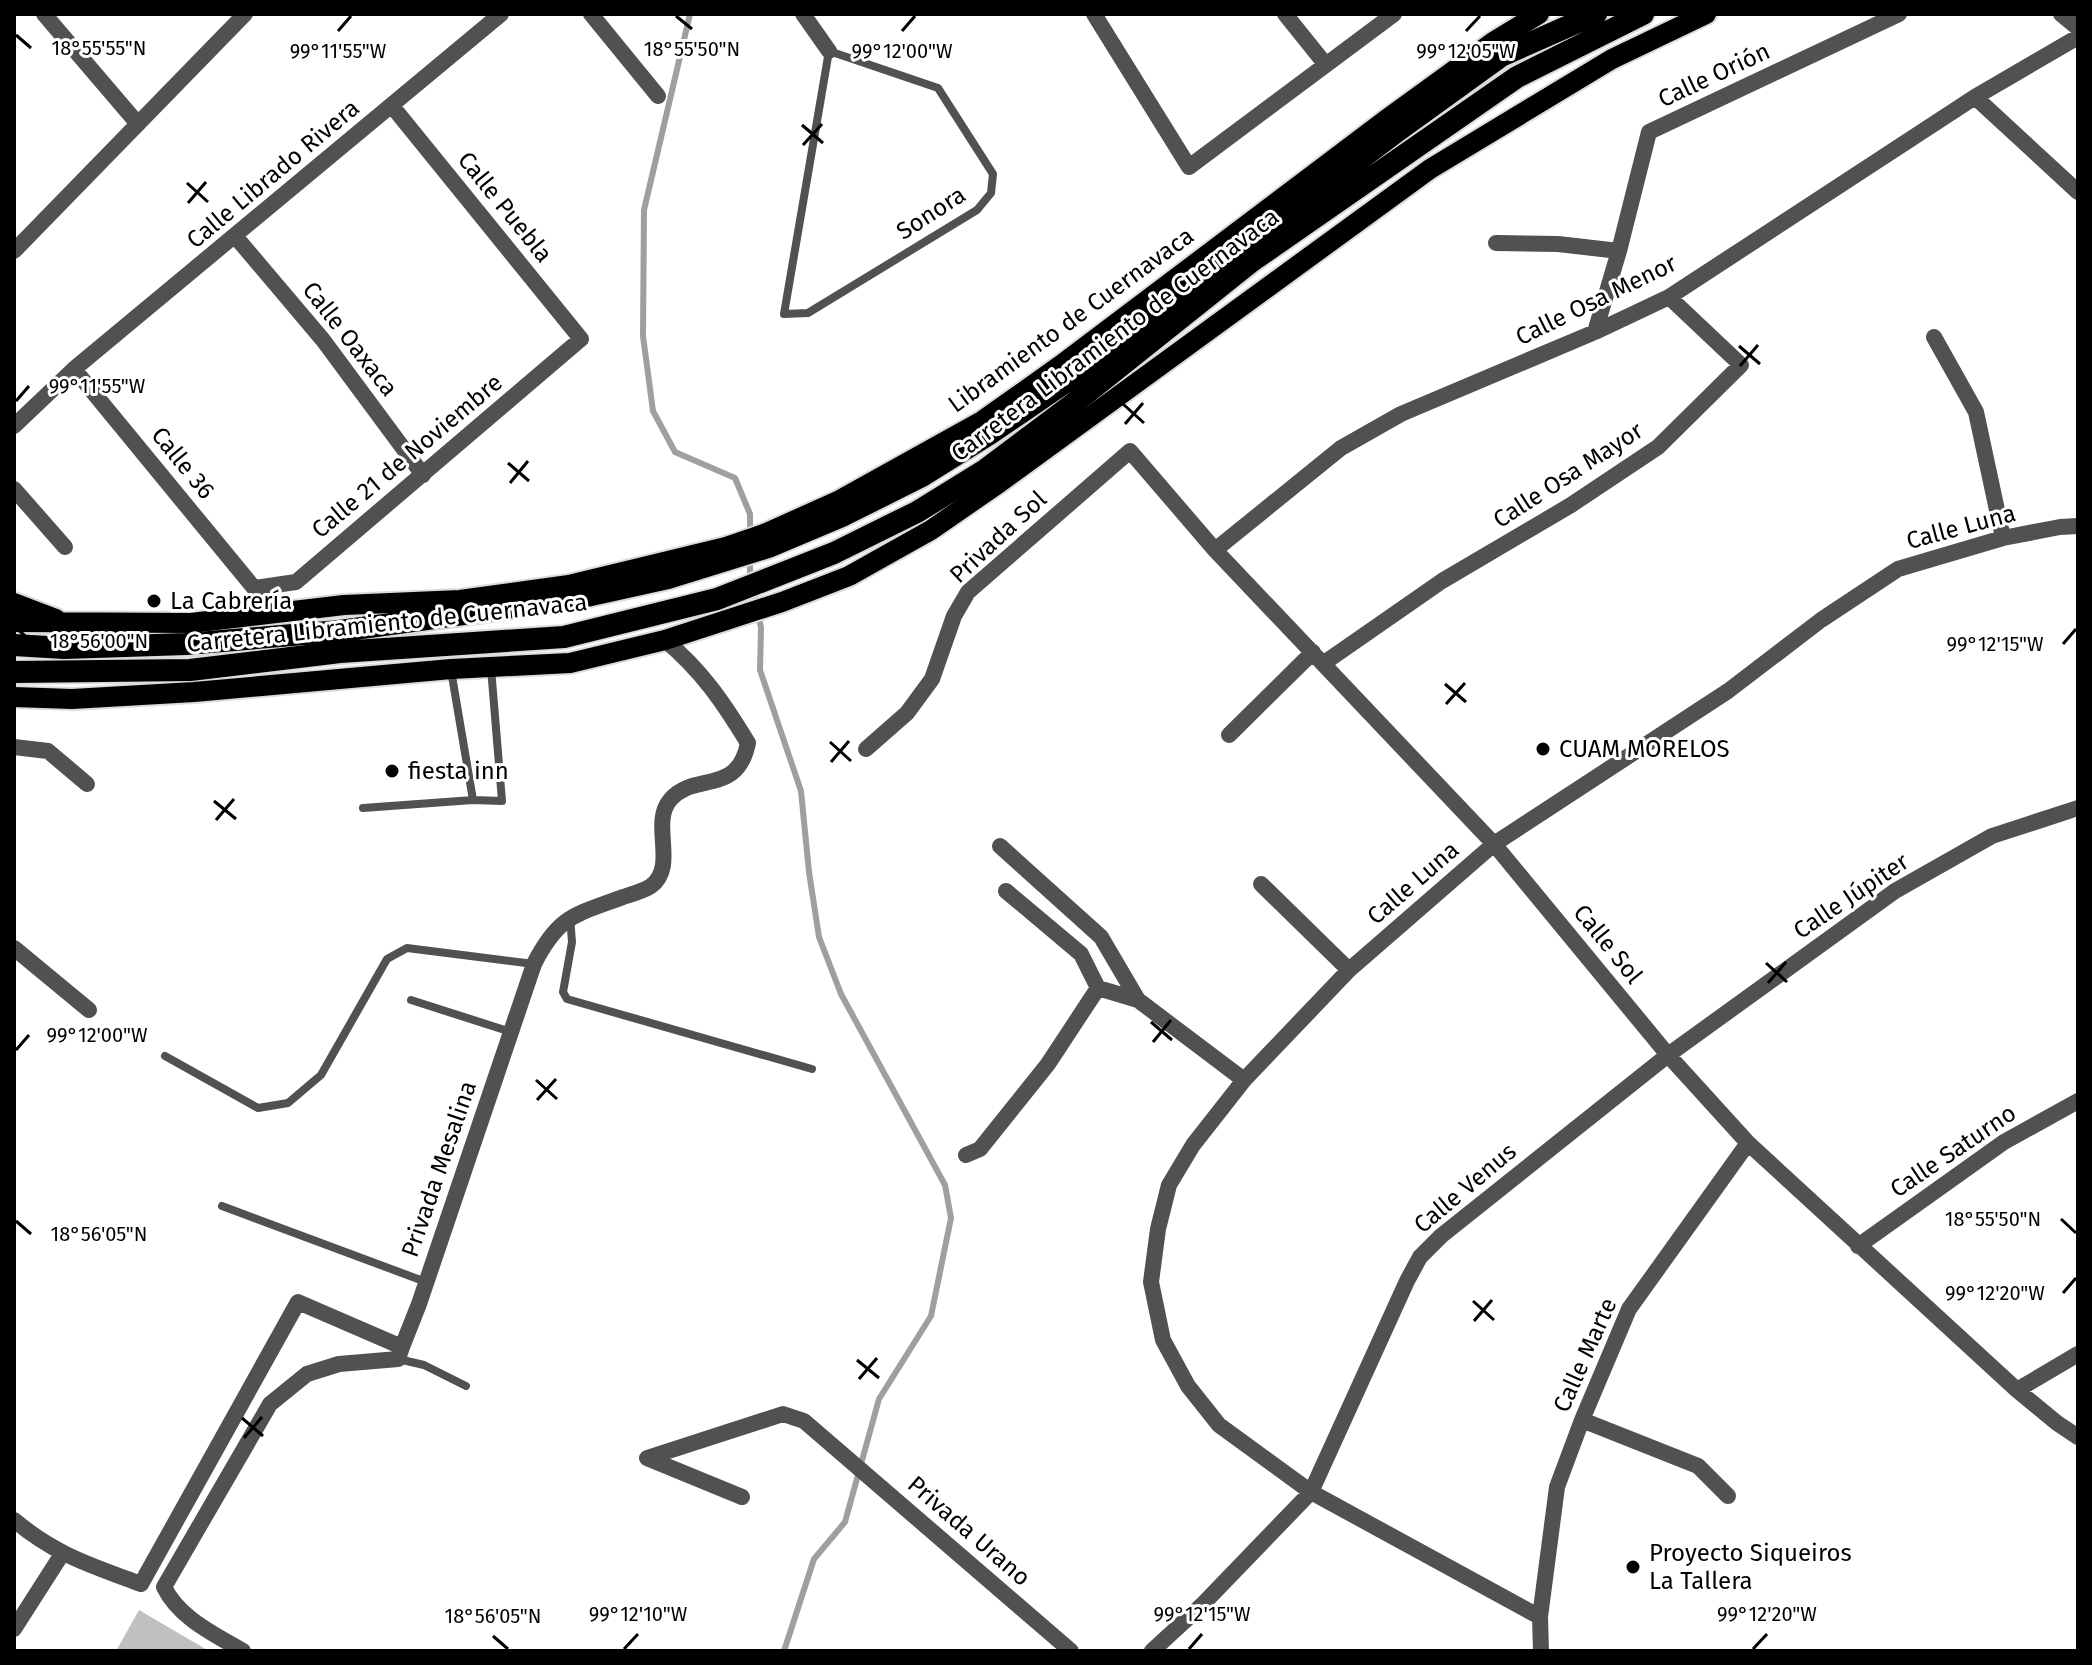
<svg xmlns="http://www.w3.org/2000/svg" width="2092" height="1665" font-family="'Fira Sans',sans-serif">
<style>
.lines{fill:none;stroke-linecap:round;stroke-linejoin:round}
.stream{stroke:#9f9f9f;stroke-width:6}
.building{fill:#c0c0c0}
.primary-casing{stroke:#dbdbdb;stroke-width:24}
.trunk-casing{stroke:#dbdbdb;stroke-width:26}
.service{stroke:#515151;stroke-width:8}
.minor{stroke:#515151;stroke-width:16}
.primary{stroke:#000;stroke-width:20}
.trunk{stroke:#000;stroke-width:22}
.ticks{fill:none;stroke:#000;stroke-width:3}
.poi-dot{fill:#000;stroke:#fff;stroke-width:3}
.labels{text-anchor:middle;stroke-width:6;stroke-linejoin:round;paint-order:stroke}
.street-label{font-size:24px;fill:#000;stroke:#fff}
.poi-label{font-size:24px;fill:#000;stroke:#fff;text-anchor:start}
.ticks-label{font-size:20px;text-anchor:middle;fill:#000;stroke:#fff;stroke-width:6;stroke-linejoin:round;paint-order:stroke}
</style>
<rect width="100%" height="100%" fill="#fff"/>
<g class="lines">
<path class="stream" d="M690,14L644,210L643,336L653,411L675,452L735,478L750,514V534
M750,557V574L761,628L760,670L801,791L809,872L819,937L841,994L945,1185L951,1218L931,1316L879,1399L845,1522L814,1559L784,1651"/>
</g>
<path class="building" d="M139,1610L209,1651H116Z"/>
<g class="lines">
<g class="primary-casing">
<path id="primary" d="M14,603L56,619
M14,622L191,623L344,605L460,600L569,585L726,547L764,534L838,501L982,421L1061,365L1387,119L1493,42L1539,14
M14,697L72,699L194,692L451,669L570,663L665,640L782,602L849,576L931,530L999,483L1430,169L1612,59L1706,14"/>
</g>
<g class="trunk-casing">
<path id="trunk" d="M14,645L64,648L186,644L340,631L573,599L668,578L768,547L844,515L922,476L991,433L1070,379L1396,132L1501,56L1596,14
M14,672L190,670L340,652L564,637L717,599L834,553L917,512L985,470L1073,404L1252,261L1517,77L1643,14"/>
</g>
<path class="service" d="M829,51L938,88L993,174L991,193L977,210L808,313L784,314Z
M451,670L473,800L502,801L491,668
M363,808L473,800
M570,917L572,942L563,992L567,999L812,1069
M411,1000L511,1032
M165,1056L258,1108L288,1103L321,1075L387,959L407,948L534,964
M222,1206L426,1282
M398,1359L424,1365L466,1386"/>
<path class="minor" d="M44,14L138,124
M591,14L658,96
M803,14L829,51
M1094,14L1189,167L1394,14
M1285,14L1326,65
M2061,14L2078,28
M1975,97L2078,192
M235,236L323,340L423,475
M1496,243L1558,244L1619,251
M14,251L245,14
M1595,332L1619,251L1649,132L1899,14
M1934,337L1976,412L2003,538
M74,369L254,588L296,582L581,339L392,106
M14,426L74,369L501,14
M14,489L65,547
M1215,550L1341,448L1401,414L1595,332L1669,297L1975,97L2078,37
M1324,663L1442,581L1571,505L1658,447L1741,365L1669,297
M1229,735L1313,652
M14,747L48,751L87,784
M866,749L907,713L932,679L954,616L968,592L1130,451L1215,550L1494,844L1668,1055L1748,1143L2017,1390L2057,1423L2078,1437
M1000,846L1101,937L1138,1000L1244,1080
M1261,884L1349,970
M1006,891L1081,954L1098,988
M14,948L89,1010
M966,1155L980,1149L1048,1064L1098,988L1138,1000
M1858,1246L2004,1142L2078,1101
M2017,1390L2078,1354
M1582,1420L1698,1466L1728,1496
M742,1497L647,1458L783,1414L804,1421L1071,1651
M14,1520C56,1555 90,1565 141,1584L298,1302L402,1347L419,1304L534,964C559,915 575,915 623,897C632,894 644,891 651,886C678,866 650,824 670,800C694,771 737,797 748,743C723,702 702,671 665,640
M1540,1617L1311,1492L1219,1425L1188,1386L1163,1340L1151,1282L1158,1229L1169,1185L1193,1145L1244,1080L1349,970L1494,844L1728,691L1821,620L1898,569L2003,538L2060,527L2078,526
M14,1629L62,1554
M243,1651C214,1634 179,1618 164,1587L270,1404L307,1374L339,1364L398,1359L402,1347
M1152,1651L1202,1605L1311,1492L1407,1281L1420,1257L1441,1236L1668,1055L1895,891L1992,836L2078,808
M1541,1651L1540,1617L1557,1487L1582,1420L1629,1309L1748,1143"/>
<use href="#primary" class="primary"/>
<use href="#trunk" class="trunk"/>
</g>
<path class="ticks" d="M676,16L692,29M338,31L351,16M902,31L915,16M1466,31L1480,16M16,35L31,48M802,125L823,143M803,145L822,124M187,183L208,202M188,203L206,182M1739,346L1760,364M1740,366L1758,345M16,401L29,386M1123,404L1144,423M1125,424L1143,403M508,463L529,481M510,483L528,461M16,628L31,641M2063,644L2076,629M1445,684L1466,702M1446,704L1465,683M830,742L851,761M831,762L849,741M214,801L236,819M216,820L234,799M1766,963L1787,982M1768,983L1786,962M1151,1022L1172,1040M1153,1042L1171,1020M16,1050L29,1035M536,1080L557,1099M537,1100L556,1079M2061,1219L2076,1233M16,1221L31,1234M2063,1293L2076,1278M1473,1301L1494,1320M1474,1321L1492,1300M857,1360L879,1378M859,1379L877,1358M242,1418L263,1436M244,1438L262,1417M493,1636L508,1649M624,1649L638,1634M1189,1649L1202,1634M1753,1649L1767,1634"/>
<g class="poi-dot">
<circle cx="154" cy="601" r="8"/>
<circle cx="1543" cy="749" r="8"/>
<circle cx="392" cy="771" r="8"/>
<circle cx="1633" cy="1567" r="8"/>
</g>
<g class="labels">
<g class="street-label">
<text transform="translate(1714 75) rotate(-25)" y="8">Calle Orión</text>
<text transform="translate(273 174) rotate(-40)" y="8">Calle Librado Rivera</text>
<text transform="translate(505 207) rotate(51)" y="8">Calle Puebla</text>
<text transform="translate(931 213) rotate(-33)" y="8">Sonora</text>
<text transform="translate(1596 300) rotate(-26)" y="8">Calle Osa Menor</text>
<text transform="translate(1071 320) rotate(-36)" y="8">Libramiento de Cuernavaca</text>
<text transform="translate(1115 335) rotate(-37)" y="8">Carretera Libramiento de Cuernavaca</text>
<text transform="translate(350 339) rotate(52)" y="8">Calle Oaxaca</text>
<text transform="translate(407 456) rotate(-40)" y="8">Calle 21 de Noviembre</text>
<text transform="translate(183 463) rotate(51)" y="8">Calle 36</text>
<text transform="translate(1568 475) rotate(-33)" y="8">Calle Osa Mayor</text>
<text transform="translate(1961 527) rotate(-15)" y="8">Calle Luna</text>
<text transform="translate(998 537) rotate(-43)" y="8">Privada Sol</text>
<text transform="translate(387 623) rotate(-6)" y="8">Carretera Libramiento de Cuernavaca</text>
<text transform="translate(1413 883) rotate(-41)" y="8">Calle Luna</text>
<text transform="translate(1851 896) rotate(-34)" y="8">Calle Júpiter</text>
<text transform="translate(1608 944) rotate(51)" y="8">Calle Sol</text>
<text transform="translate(1953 1151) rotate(-34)" y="8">Calle Saturno</text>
<text transform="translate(439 1169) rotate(-71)" y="8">Privada Mesalina</text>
<text transform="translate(1465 1188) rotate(-40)" y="8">Calle Venus</text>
<text transform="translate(1585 1355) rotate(-66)" y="8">Calle Marte</text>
<text transform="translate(969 1531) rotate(41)" y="8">Privada Urano</text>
</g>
<g class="poi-label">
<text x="170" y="609">La Cabrería</text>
<text x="1559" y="757">CUAM MORELOS</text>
<text x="408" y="779">fiesta inn</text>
<text x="1649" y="1561">Proyecto Siqueiros<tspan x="1649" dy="28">La Tallera</tspan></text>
</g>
</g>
<g class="ticks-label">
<text x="99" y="55">18°55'55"N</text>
<text x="692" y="56">18°55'50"N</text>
<text x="338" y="58">99°11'55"W</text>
<text x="902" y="58">99°12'00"W</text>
<text x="1466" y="58">99°12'05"W</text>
<text x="97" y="393">99°11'55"W</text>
<text x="99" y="648">18°56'00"N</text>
<text x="1995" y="651">99°12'15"W</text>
<text x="97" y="1042">99°12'00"W</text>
<text x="1993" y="1226">18°55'50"N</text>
<text x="99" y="1241">18°56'05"N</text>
<text x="1995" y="1300">99°12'20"W</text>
<text x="638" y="1621">99°12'10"W</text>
<text x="1202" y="1621">99°12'15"W</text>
<text x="1767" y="1621">99°12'20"W</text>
<text x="493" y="1623">18°56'05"N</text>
</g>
<rect width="2092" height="1665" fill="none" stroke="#000000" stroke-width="32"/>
</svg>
